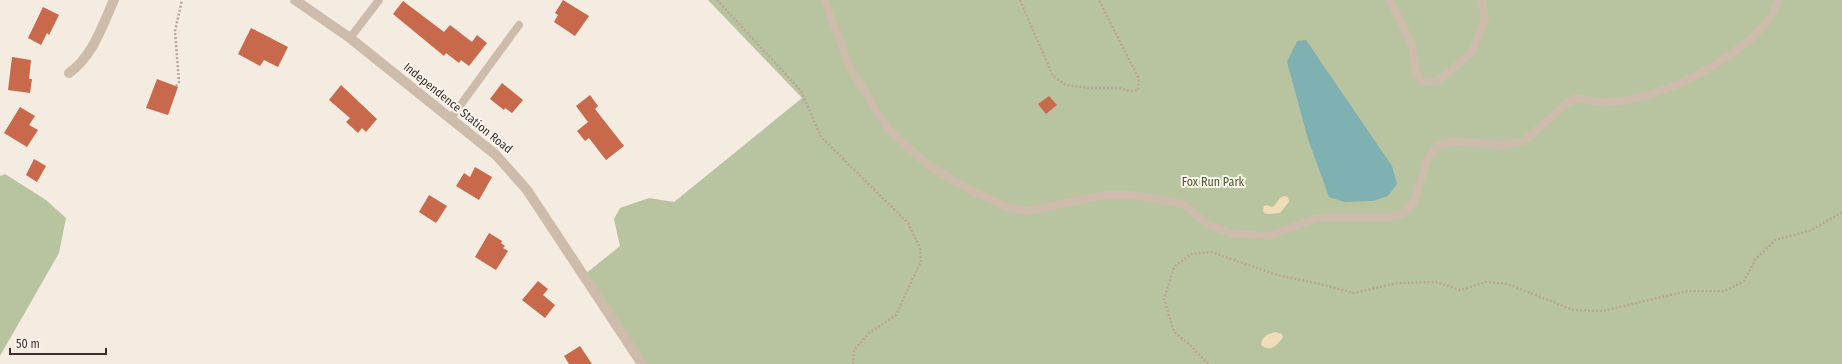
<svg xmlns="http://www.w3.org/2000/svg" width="1842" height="364" font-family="'Fira Sans Condensed',sans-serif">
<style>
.green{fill:#b8c4a0}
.sand{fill:#efdcb8}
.water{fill:#7fb0b2}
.building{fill:#c8694b}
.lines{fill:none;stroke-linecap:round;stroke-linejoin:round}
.path{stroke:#b9a596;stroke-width:2.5;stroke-dasharray:2 2;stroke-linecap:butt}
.service{stroke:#cdbbac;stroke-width:8}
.minor{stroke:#cdbbac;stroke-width:10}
.labels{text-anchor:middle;stroke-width:4;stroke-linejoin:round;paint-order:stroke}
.street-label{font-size:12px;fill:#3b302b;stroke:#fbf5ee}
.park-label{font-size:12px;fill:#4a5a2e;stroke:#fbf5ee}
</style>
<rect width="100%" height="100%" fill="#f4ebe1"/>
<path class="green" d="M708,0H1842V364H642L584,275L620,246L614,219L620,208L649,198L674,202L802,98Z
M5,174L46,200L66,218L59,253L0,356V176Z"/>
<path class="sand" d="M1284,196L1288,197L1289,202L1280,213L1268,214L1264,213L1263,210L1264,206L1267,205L1272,207L1274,206L1280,198Z
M1276,332L1282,334L1283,337C1278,345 1270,353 1261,345C1262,336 1268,334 1276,332Z"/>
<path class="water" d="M1306,40L1392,166L1397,184L1388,196L1373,201L1344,202L1329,197L1308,139L1287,62L1297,41Z"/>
<path class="building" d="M563,0L589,16L575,36L554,22L558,15L555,13Z
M403,1L444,32L450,25L472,42L477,35L487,43L469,66L461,60L459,63L446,53L444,56L393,14Z
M43,7L59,15L49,35L47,33L41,45L28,38Z
M251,28L288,47L278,67L264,60L260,66L238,54Z
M12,57L31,60L29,79H32L30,93L8,90Z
M157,79L178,87L168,115L146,108Z
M502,83L523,100L512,113L505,108L504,110L490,99Z
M341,85L377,119L366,132L362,128L358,133L346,122L350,118L329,100Z
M590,95L598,106L595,109L624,146L606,160L589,138L585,141L577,131L588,122L576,106Z
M1049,96L1057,105L1046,114L1038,104Z
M20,107L35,116L29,125L38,130L27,147L4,133Z
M34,159L46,166L37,182L26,175Z
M475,167L492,177L479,200L456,186L464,173L470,177Z
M429,195L447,206L436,223L419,212Z
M489,233L502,241L501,243L505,246L503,248L508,251L496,270L475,257Z
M538,281L548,289L543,295L555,305L545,318L522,300Z
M580,346L592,364H569L564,356Z"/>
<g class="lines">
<path class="path" d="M717,0L801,91L821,137L908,223L920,248L921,261L896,315L869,333L854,350L853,364
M1020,0L1053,76L1066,85L1089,88H1118L1131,91L1138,90L1139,79L1100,2L1098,0
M176,86L179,82L175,31L182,0
M1208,364L1190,345L1174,332L1164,299L1174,267L1191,254L1211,252L1277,275L1320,284L1354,293L1397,283L1436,282L1460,290L1486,282L1508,284L1573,310L1603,311L1687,291H1725L1744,281L1755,260L1775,240L1812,230L1842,212"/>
<path class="service" d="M825,0L849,66L888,129L929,166L976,193L1007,207L1027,211L1105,195H1132L1183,204L1207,224L1230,233L1269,236L1317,218H1385L1404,213L1415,201L1428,158L1438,145L1455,141L1500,145L1524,141L1566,104L1576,98C1585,99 1597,103 1606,102C1658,101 1731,63 1765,24C1771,17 1775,8 1779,0
M1390,0L1412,45L1416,73L1424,81H1438L1472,52L1485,19L1482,0
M350,38L379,0
M451,118L519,25"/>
<path class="minor" d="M295,0L350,38L496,155L527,190L642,364
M69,73C93,56 102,26 114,0"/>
</g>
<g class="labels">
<g class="street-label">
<text transform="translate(458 108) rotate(39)" y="4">Independence Station Road</text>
</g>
<g class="park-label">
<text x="1213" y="186">Fox Run Park</text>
</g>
</g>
<path d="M10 348v6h96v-6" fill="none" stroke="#3b302b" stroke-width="2"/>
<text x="16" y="348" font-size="12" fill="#3b302b" stroke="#fbf5ee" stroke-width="3" paint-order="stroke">50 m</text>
</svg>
